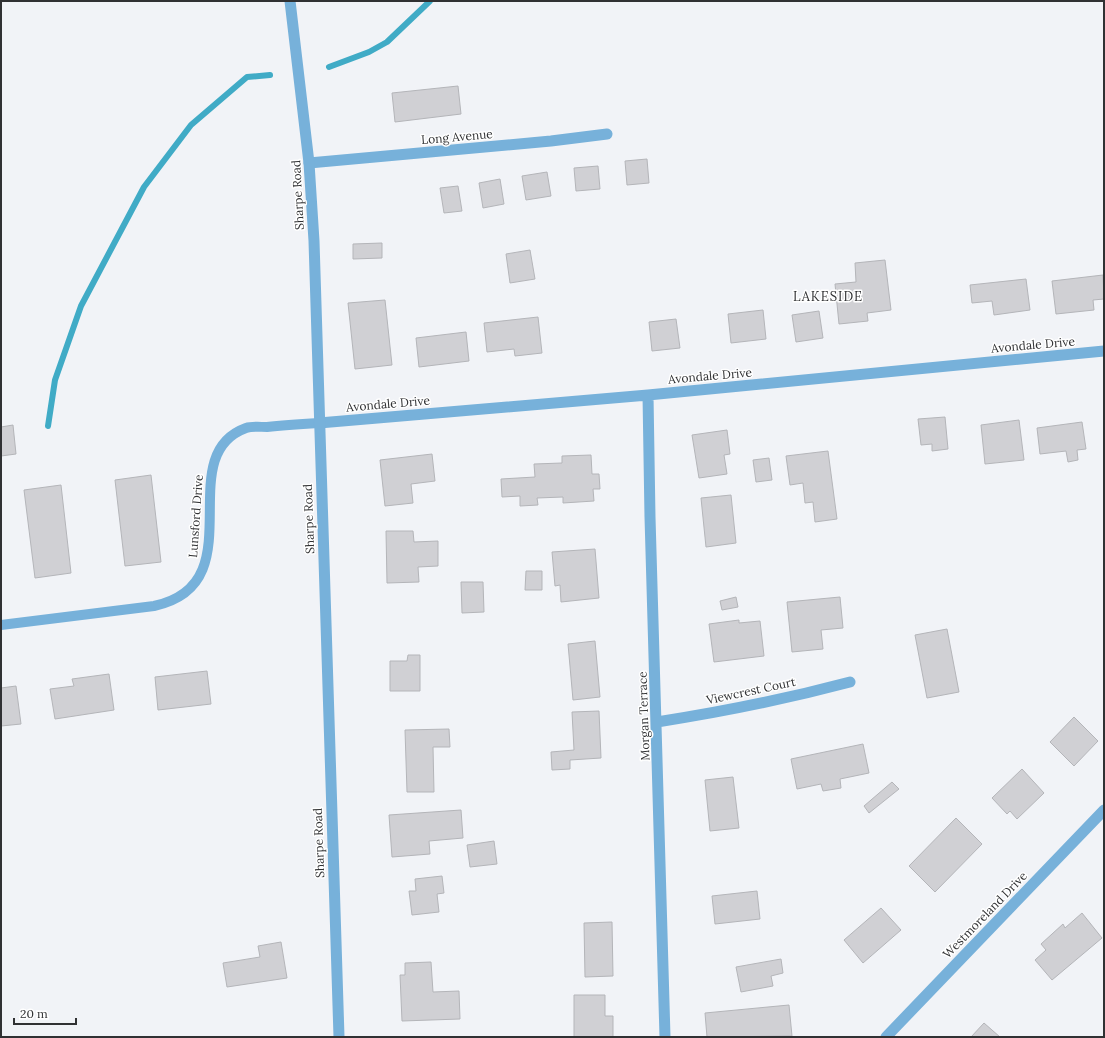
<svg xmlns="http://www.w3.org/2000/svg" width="1105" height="1038" font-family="Lora,serif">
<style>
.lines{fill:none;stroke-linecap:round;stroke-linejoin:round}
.stream{stroke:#40abc6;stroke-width:6}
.building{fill:#d0d0d4;stroke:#b4b5b9}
.service{stroke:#77b1da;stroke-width:10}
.minor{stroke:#77b1da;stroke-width:11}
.tertiary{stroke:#77b1da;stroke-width:11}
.labels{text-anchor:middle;stroke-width:3;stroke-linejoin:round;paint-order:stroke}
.street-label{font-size:12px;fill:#303133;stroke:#fff}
.neighbourhood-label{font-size:13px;letter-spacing:1px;fill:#303133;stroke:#fff}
</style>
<rect width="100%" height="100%" fill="#f1f3f7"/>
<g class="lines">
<path class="stream" d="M329,67L369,52L387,42L430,1
M48,426L55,380L81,306L144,187L191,125L247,77L270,75"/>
</g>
<path class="building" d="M458,86L461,114L395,122L392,93Z
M647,159L649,183L627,185L625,161Z
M598,166L600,189L576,191L574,168Z
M547,172L551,196L526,200L522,176Z
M500,179L504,204L483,208L479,183Z
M458,186L462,211L444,213L440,188Z
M382,243V258L353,259V244Z
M530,250L535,279L510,283L506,254Z
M885,260L891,310L867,313L868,321L839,324L835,284L856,282L855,263Z
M1103,275L1104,299L1093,300L1094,310L1056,314L1052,281Z
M1026,279L1030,310L994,315L992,301L972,303L970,285Z
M385,300L392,365L355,369L348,303Z
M763,310L766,339L731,343L728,314Z
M819,311L823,338L796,342L792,315Z
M538,317L542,353L515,356L514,349L487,352L484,323Z
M676,319L680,348L652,351L649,322Z
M466,332L469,361L419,367L416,338Z
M945,417L948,449L932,451V444L921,445L918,419Z
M1019,420L1024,460L985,464L981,425Z
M1082,422L1086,449L1077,450L1078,460L1068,462L1066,451L1040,454L1037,428Z
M13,425L16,454L1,456V427Z
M727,430L730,454L724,455L727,474L699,478L692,435Z
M828,451L837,519L815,522L813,502L805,503L803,483L790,485L786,456Z
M432,454L435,481L411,484L413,503L385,506L380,460Z
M591,455L592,474H599L600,489H593L594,501L563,503V497L537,498L538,505L520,506V496L502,497L501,479L535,477L534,464L562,463V456Z
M769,458L772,480L756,482L753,460Z
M151,475L161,562L125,566L115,480Z
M61,485L71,573L35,578L24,490Z
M731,495L736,543L706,547L701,498Z
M386,531H413L414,542L438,541V566L418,567L419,582L387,583Z
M595,549L599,598L561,602L560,585L555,586L552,552Z
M526,571H542V590H525Z
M461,582H483L484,612L462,613Z
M736,597L738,607L722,610L720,601Z
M840,597L843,628L821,630L823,649L792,652L787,602Z
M739,620V623L760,621L764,656L714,662L709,624Z
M947,629L959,692L927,698L915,635Z
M595,641L600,697L573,700L568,644Z
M408,655H420V691H390V661H407Z
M207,671L211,704L158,710L155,677Z
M109,674L114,710L55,719L50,689L74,686L72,679Z
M16,686L21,724L1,726V688Z
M599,711L601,758L570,760V769L552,770L551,752L574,750L572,712Z
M1074,717L1098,741L1074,766L1050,742Z
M449,729L450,747H433L434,792H407L405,730Z
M863,744L869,773L840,779L841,788L823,791L821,784L797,789L791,759Z
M1022,769L1044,793L1017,819L1010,811L1007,814L992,798Z
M733,777L739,828L710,831L705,780Z
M892,782L899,789L869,813L864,806Z
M461,810L463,838L429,841L430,854L392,857L389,815Z
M956,818L982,844L935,892L909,866Z
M494,841L497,864L470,867L467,845Z
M442,876L444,893L437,894L439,912L412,915L409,891H416L415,879Z
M757,891L760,919L715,924L712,896Z
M881,908L901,930L863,963L844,940Z
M1082,913L1102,938L1052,980L1035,960L1046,950L1041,944L1063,924L1065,928Z
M612,922L613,976L585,977L584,923Z
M281,942L287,978L227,987L223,963L260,957L258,946Z
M781,959L783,973L771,976L773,986L741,992L736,967Z
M431,962L433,992L459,991L460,1019L402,1021L400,975H405V963Z
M574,995H605V1016H613V1037H574Z
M789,1005L792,1036L707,1037L705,1013Z
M984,1023L1000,1037H971Z"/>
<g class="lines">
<path class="service" d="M1,625L154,606C257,584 169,456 246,428C252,426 260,427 267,427C284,425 301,424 319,423"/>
<path class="minor" d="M309,163L551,141L607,134
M648,395L650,517L665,1037
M319,423L648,395L1104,351
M657,722C722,712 786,699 850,682
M886,1037L1104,810"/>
<path class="tertiary" d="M290,1L309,163L314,241L339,1037"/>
</g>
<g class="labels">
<g class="street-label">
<text transform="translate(457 137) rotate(-5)" y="4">Long Avenue</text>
<text transform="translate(298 195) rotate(-93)" y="4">Sharpe Road</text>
<text transform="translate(1033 345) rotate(-5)" y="4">Avondale Drive</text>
<text transform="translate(710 376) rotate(-5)" y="4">Avondale Drive</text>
<text transform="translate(388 404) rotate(-5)" y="4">Avondale Drive</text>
<text transform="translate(196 516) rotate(-86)" y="4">Lunsford Drive</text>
<text transform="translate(309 519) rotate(-92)" y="4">Sharpe Road</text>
<text transform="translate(751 691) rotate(-12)" y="4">Viewcrest Court</text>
<text transform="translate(644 716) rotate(-92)" y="4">Morgan Terrace</text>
<text transform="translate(319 843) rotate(-92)" y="4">Sharpe Road</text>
<text transform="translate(985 915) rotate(-46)" y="4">Westmoreland Drive</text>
</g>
<g class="neighbourhood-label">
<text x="828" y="301">LAKESIDE</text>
</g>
</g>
<rect width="1105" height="1038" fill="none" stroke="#303133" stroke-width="4"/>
<path d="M14 1018v6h62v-6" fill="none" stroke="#303133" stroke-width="2"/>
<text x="20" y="1018" font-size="12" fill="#303133" stroke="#ffffff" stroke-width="3" paint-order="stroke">20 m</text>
</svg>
